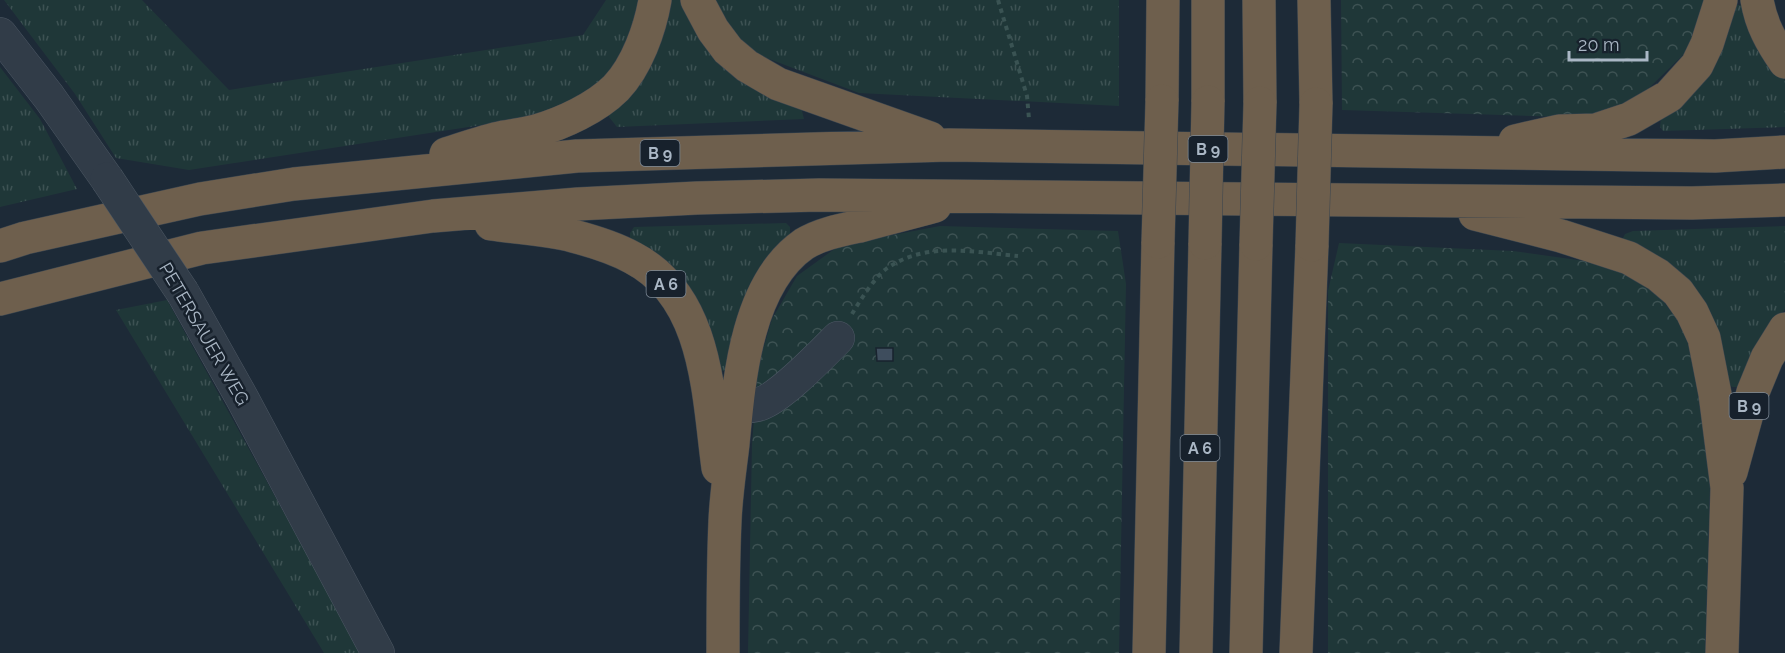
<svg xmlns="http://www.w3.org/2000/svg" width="1785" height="653" font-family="Raleway,sans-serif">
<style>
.grass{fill:url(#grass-tufts)}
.forest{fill:url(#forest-crowns)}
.building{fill:#3e4d5d;stroke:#19232e;stroke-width:1.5}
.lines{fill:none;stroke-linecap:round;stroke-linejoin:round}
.minor-casing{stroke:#4c5763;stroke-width:34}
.highway-casing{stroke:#39444f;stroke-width:34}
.path{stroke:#3a5353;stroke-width:4;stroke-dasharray:4.5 4.5;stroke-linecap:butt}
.minor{stroke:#313c48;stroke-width:33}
.highway{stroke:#6e5f4d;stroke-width:33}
.minor-bridge-casing{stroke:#4c5763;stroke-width:34;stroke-linecap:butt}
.highway-bridge-casing{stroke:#39444f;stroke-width:34;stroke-linecap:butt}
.minor-bridge{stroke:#313c48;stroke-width:33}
.highway-bridge{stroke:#6e5f4d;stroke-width:33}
.labels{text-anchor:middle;stroke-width:5;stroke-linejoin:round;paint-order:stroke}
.shield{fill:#17212c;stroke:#7e8a97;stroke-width:1.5}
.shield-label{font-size:16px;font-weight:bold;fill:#aab7c5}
.street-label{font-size:18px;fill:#aab7c5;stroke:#17212c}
</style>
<defs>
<pattern id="grass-tufts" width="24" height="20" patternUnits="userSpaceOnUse" patternTransform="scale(1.5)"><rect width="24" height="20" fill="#1f3738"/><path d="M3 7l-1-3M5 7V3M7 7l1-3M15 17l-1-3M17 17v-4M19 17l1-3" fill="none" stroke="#3d5253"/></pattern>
<pattern id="forest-crowns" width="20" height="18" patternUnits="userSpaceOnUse" patternTransform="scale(1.5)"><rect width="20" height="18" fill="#1f3738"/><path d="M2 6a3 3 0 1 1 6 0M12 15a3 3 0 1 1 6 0" fill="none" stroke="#3d5253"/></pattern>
</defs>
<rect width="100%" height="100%" fill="#1d2a37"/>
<path class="grass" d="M4,0H142L229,90L583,35L606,0H684L801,107L804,119L617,127L609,117L617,71L572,107L501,122L189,170L116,158L75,94Z
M685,0H1119V106L859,93L759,55Z
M1737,5H1742L1768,63L1785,80V127L1663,131L1660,127L1661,117L1731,6Z
M0,67L40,119L77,189L0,207Z
M786,223L790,227V236L727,369L723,371L719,369L630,239V233L634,227Z
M1785,226V309L1737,387H1732L1622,240L1625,234L1633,231Z
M167,300L361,653H324L116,310Z"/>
<path class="forest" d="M1341,0H1706L1691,47L1648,89L1599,118L1342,110Z
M940,226L1118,231L1126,284L1119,653H748L752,444L758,367L772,319L797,276L840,245Z
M1339,243L1513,251L1592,262L1633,277L1659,296L1692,338L1711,454L1705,653H1328V291Z"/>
<path class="building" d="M876,348H893V361H877Z"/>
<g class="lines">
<g class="minor-casing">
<path id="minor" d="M0,34L49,97L107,179
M183,293L242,398L378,653
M737,407C744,406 753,407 760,404C781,397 821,355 838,338"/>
</g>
<g class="highway-casing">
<path id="highway" d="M697,0L713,30L728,50L747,66L778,84L930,138
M1259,0L1260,103
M1314,0L1316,104
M1757,0C1761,24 1771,42 1785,62
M1162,101L1163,0
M1208,102V0
M1515,141L1559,131L1596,130L1629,119L1669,96L1697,65L1707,44L1721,0
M446,154C465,148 485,141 504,137C514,135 525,134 536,131C563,123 596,108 616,88C637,66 650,29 655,0
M1475,214L1561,236L1629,258L1658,275L1678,292L1692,312L1704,338L1715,394L1727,488L1722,653
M491,224C518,228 547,229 573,236C592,241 615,248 633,258C708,297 708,395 718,468
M0,246L25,238L200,199L294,184L577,156L949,145L1715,156L1785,152
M0,299L202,248L433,216L578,204L697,198L819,195L1692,203L1785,200
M1731,472L1753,392L1767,358L1785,329
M723,653C723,609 723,565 725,521C726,495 730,470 733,444C739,381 746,284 804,244C820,234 841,230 860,226C885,219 910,213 935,206
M1149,653L1158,242
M1196,653L1205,243
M1246,653L1256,244
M1296,653L1312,245"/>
</g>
<path class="path" d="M998,0L1027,96L1029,119
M852,314C859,302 875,277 886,269C925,241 973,252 1018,256"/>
<use href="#minor" class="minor"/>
<use href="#highway" class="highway"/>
<g class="minor-bridge-casing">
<path id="minor-bridge" d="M107,179L183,293"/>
</g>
<g class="highway-bridge-casing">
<path id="highway-bridge" d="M1158,242L1162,101
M1205,243L1208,102
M1256,244L1260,103
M1312,245L1316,104"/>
</g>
<use href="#minor-bridge" class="minor-bridge"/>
<use href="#highway-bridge" class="highway-bridge"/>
</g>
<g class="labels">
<g class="shield">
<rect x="1188.5" y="136" width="39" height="26" rx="4.5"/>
<rect x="640.5" y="140" width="39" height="26" rx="4.5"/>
<rect x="646.5" y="271" width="39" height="26" rx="4.5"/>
<rect x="1729.5" y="393" width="39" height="26" rx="4.5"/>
<rect x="1180.5" y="435" width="39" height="26" rx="4.5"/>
</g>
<g class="shield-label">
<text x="1208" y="155">B 9</text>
<text x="660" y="159">B 9</text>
<text x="666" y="290">A 6</text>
<text x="1749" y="412">B 9</text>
<text x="1200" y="454">A 6</text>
</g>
<g class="street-label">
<text transform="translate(204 334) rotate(60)" y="6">PETERSAUER WEG</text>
</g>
</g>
<path d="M1569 51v9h78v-9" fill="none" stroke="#aab7c5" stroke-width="3"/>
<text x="1578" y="51" font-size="18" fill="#aab7c5" stroke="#17212c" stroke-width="4.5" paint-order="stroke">20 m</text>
</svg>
